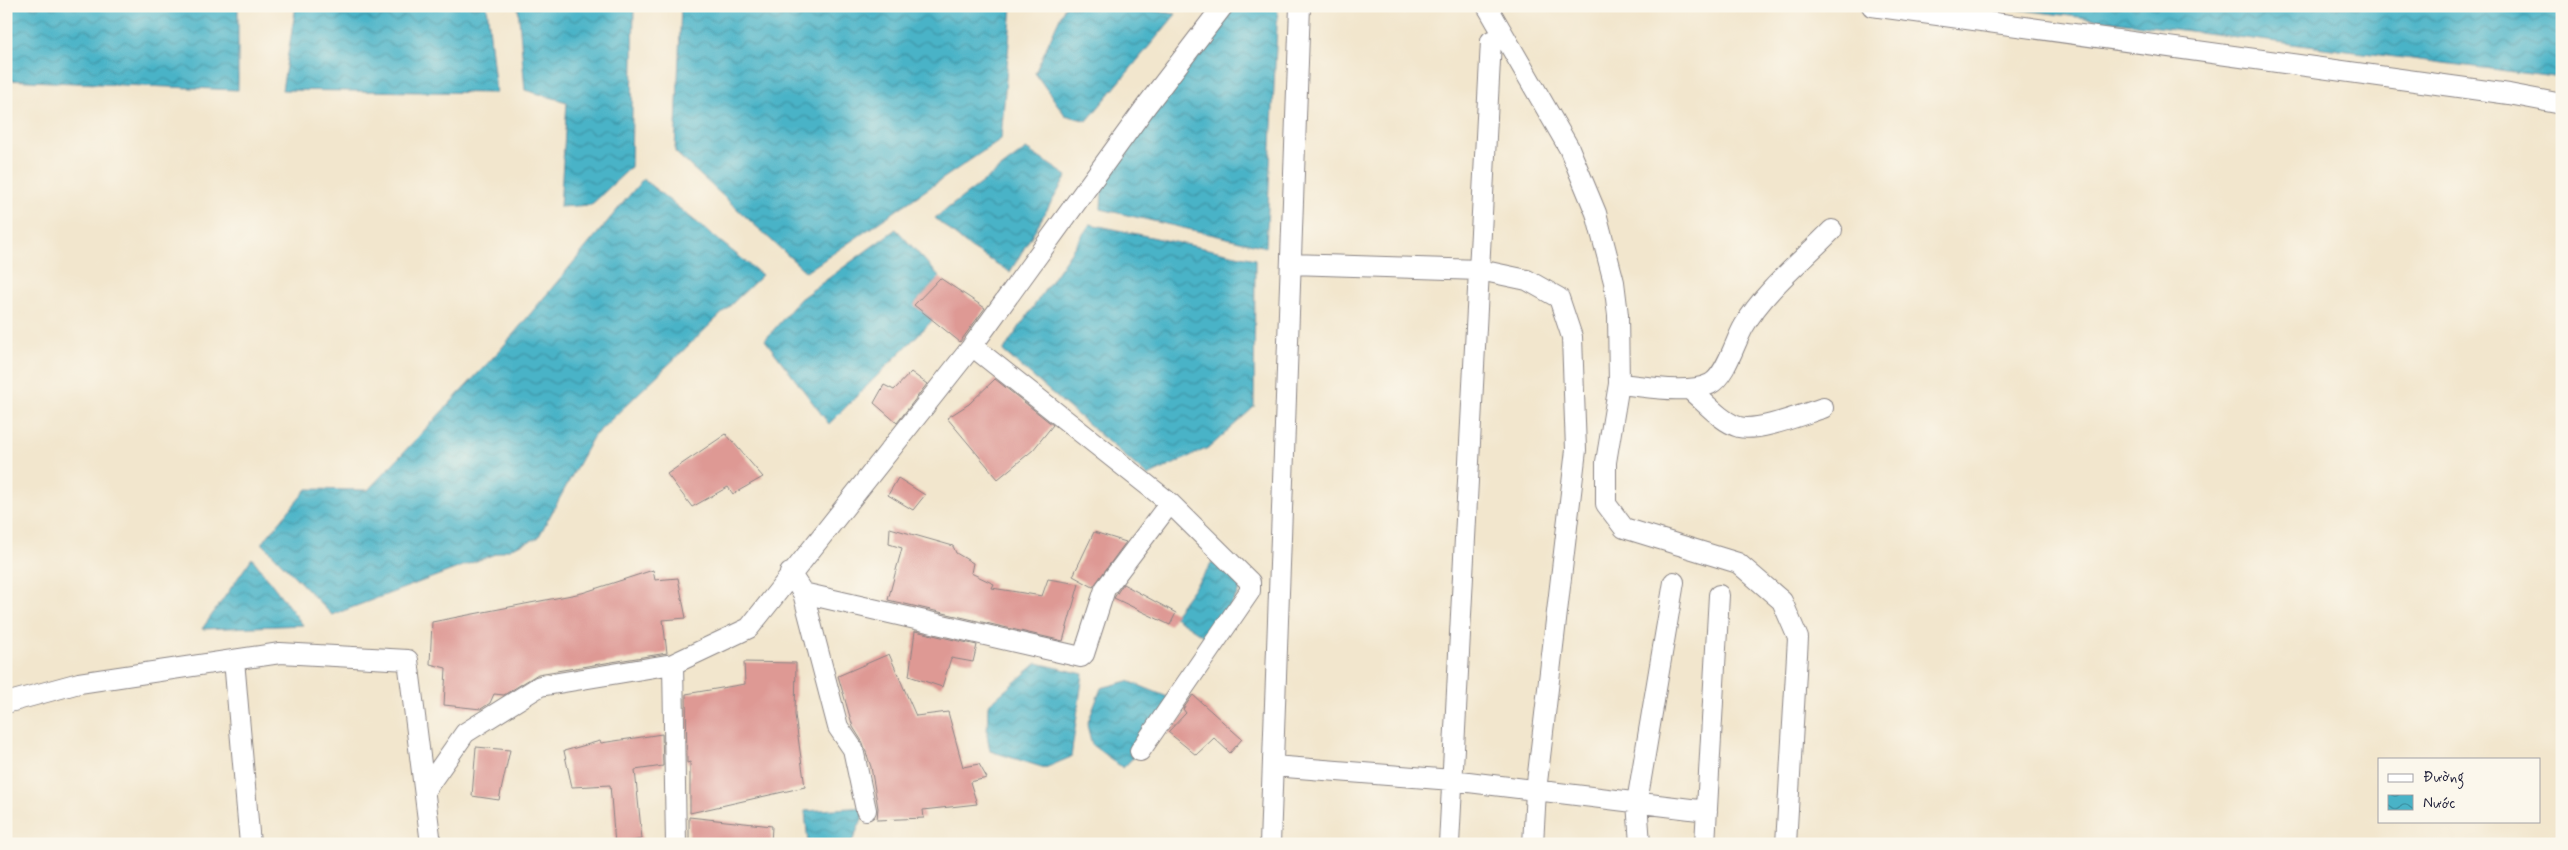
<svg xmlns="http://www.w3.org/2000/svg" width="2568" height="850" font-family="Mynerve,sans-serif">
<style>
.water{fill:url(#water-waves);stroke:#366a81}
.building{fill:#de9994}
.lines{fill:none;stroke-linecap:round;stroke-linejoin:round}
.minor-casing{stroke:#8a8484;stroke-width:22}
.minor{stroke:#fff;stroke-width:20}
</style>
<defs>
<pattern id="water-waves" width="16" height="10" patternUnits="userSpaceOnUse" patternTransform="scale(1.25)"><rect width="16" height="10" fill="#49b3c7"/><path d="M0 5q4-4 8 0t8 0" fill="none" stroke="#3c91a3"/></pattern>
</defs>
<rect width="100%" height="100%" fill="#fbf7ec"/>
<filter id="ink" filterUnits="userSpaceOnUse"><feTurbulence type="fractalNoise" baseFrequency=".02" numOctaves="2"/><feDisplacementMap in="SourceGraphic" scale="10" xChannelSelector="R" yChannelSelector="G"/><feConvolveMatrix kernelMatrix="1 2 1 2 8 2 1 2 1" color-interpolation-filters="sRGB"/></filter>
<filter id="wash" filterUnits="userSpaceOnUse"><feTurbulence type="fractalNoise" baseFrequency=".0096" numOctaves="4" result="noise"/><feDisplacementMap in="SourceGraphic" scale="20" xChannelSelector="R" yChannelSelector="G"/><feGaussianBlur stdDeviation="1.12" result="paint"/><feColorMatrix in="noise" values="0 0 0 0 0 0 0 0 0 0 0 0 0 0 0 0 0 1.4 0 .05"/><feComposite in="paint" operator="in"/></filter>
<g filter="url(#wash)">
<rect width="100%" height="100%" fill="#f2e6cd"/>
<path class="water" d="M6,6H238V90L6,80Z
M296,6H487L496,93L282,90Z
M518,6H634L631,167L591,205L560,207L567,102L525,90Z
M681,6H1012L1001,139L806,272L675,152Z
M1065,6H1118L1176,14L1087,121L1065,115L1035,73Z
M1233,6H1278L1266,247L1101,209L1102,189L1187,61Z
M1991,6H2562V78Z
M1026,149L1067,176L1010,272L971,248L935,218Z
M643,179L762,275L593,437L538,538L332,615L262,543L307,489L368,490L501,349Z
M1090,224L1255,259L1254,407L1210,447L1148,476L1003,351Z
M896,229L940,277L914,304L933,320L829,424L765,340L800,299Z
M252,558L303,625L202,629Z
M1212,563L1232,572L1240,589L1211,641L1173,616Z
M1037,663L1083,674L1071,757L1045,768L990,751L987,735L988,705Z
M1128,681L1175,700L1140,751L1123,768L1092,745L1087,725L1101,688Z
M866,807V810L851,844H808L805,811Z"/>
<g id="blocks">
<path class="building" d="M940,278L985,308L960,342L914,305Z
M911,372L927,384L897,423L874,403L884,385L894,390Z
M995,379L1053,425L1033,450L998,479L947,418L969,404Z
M726,434L763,477L733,494L728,487L692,507L667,474Z
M898,478L925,495L913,510L888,495Z
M890,528L953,546L956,553L973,563L971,573L994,584L992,588L1042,596L1048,579L1079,584L1063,641L888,600L902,548L889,544Z
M1094,532L1126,542L1093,587L1073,576Z
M653,570L655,580L678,578L686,618L663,620L667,653L538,674L504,695L494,694L490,703L481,709L444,705L446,668L430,664L432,622L582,593Z
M1123,584L1176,613L1170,625L1114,598Z
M915,631L977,645L973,662L951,658L942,687L909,676Z
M889,654L916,716L948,712L963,767L979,764L987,778L970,782L977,804L923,810L924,818L877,820L878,808L871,767L863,743L853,727L838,676Z
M744,662L796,663L795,715L805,787L690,813V762L687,763L686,694L745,684Z
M1193,695L1242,739L1230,753L1214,738L1196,755L1168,732L1186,713L1183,709Z
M662,734L663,766L635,770L642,839L615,844L610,785L572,787L564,751L600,741L601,743Z
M476,747L510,750L499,800L472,796Z
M689,817L772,826L771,844H689Z"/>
</g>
</g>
<g filter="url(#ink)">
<use href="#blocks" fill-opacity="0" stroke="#8a8484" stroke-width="1"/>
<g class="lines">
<g class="minor-casing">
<path id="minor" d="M1487,6L1569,148L1596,213L1614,282L1618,315L1619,384L1606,462V504L1624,528L1738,563L1782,601L1798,638L1786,844
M1872,6L2509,94L2562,104
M1291,264L1480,270L1527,280L1559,298L1572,337L1576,450L1536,791L1533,844
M972,346L1170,503L1250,582V591L1140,751
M1619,384C1644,386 1687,395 1710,384C1726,376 1735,341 1744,326C1764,291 1804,259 1832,230
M1689,389C1703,400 1721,422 1739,427C1759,432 1803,414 1823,408
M790,573L803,593L1081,657L1084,654L1105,589L1170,503
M803,593L838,727L853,749L866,810
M234,660L250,844
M673,664L676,844
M6,703L79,683L280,653L408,660L431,844
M1273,766L1452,780L1707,811
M425,790L465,733L540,686L673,664L749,628L970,349L1147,105L1223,6
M1270,844L1300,6
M1449,844L1491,41
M1640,844L1637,802L1674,582
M1705,844L1719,595"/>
</g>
<use href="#minor" class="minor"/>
</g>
</g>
<rect width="2568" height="850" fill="none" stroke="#fbf7ec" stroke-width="25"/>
<rect x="2378" y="758" width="162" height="65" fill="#fbf7ec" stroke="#a4a2a5"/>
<rect x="2388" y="774" width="25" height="8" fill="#ffffff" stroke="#a4a2a5"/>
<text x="2423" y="782" font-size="15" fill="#22223b">Đường</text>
<rect x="2388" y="795" width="25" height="15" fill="url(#water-waves)" stroke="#a4a2a5"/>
<text x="2423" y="808" font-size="15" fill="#22223b">Nước</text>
</svg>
